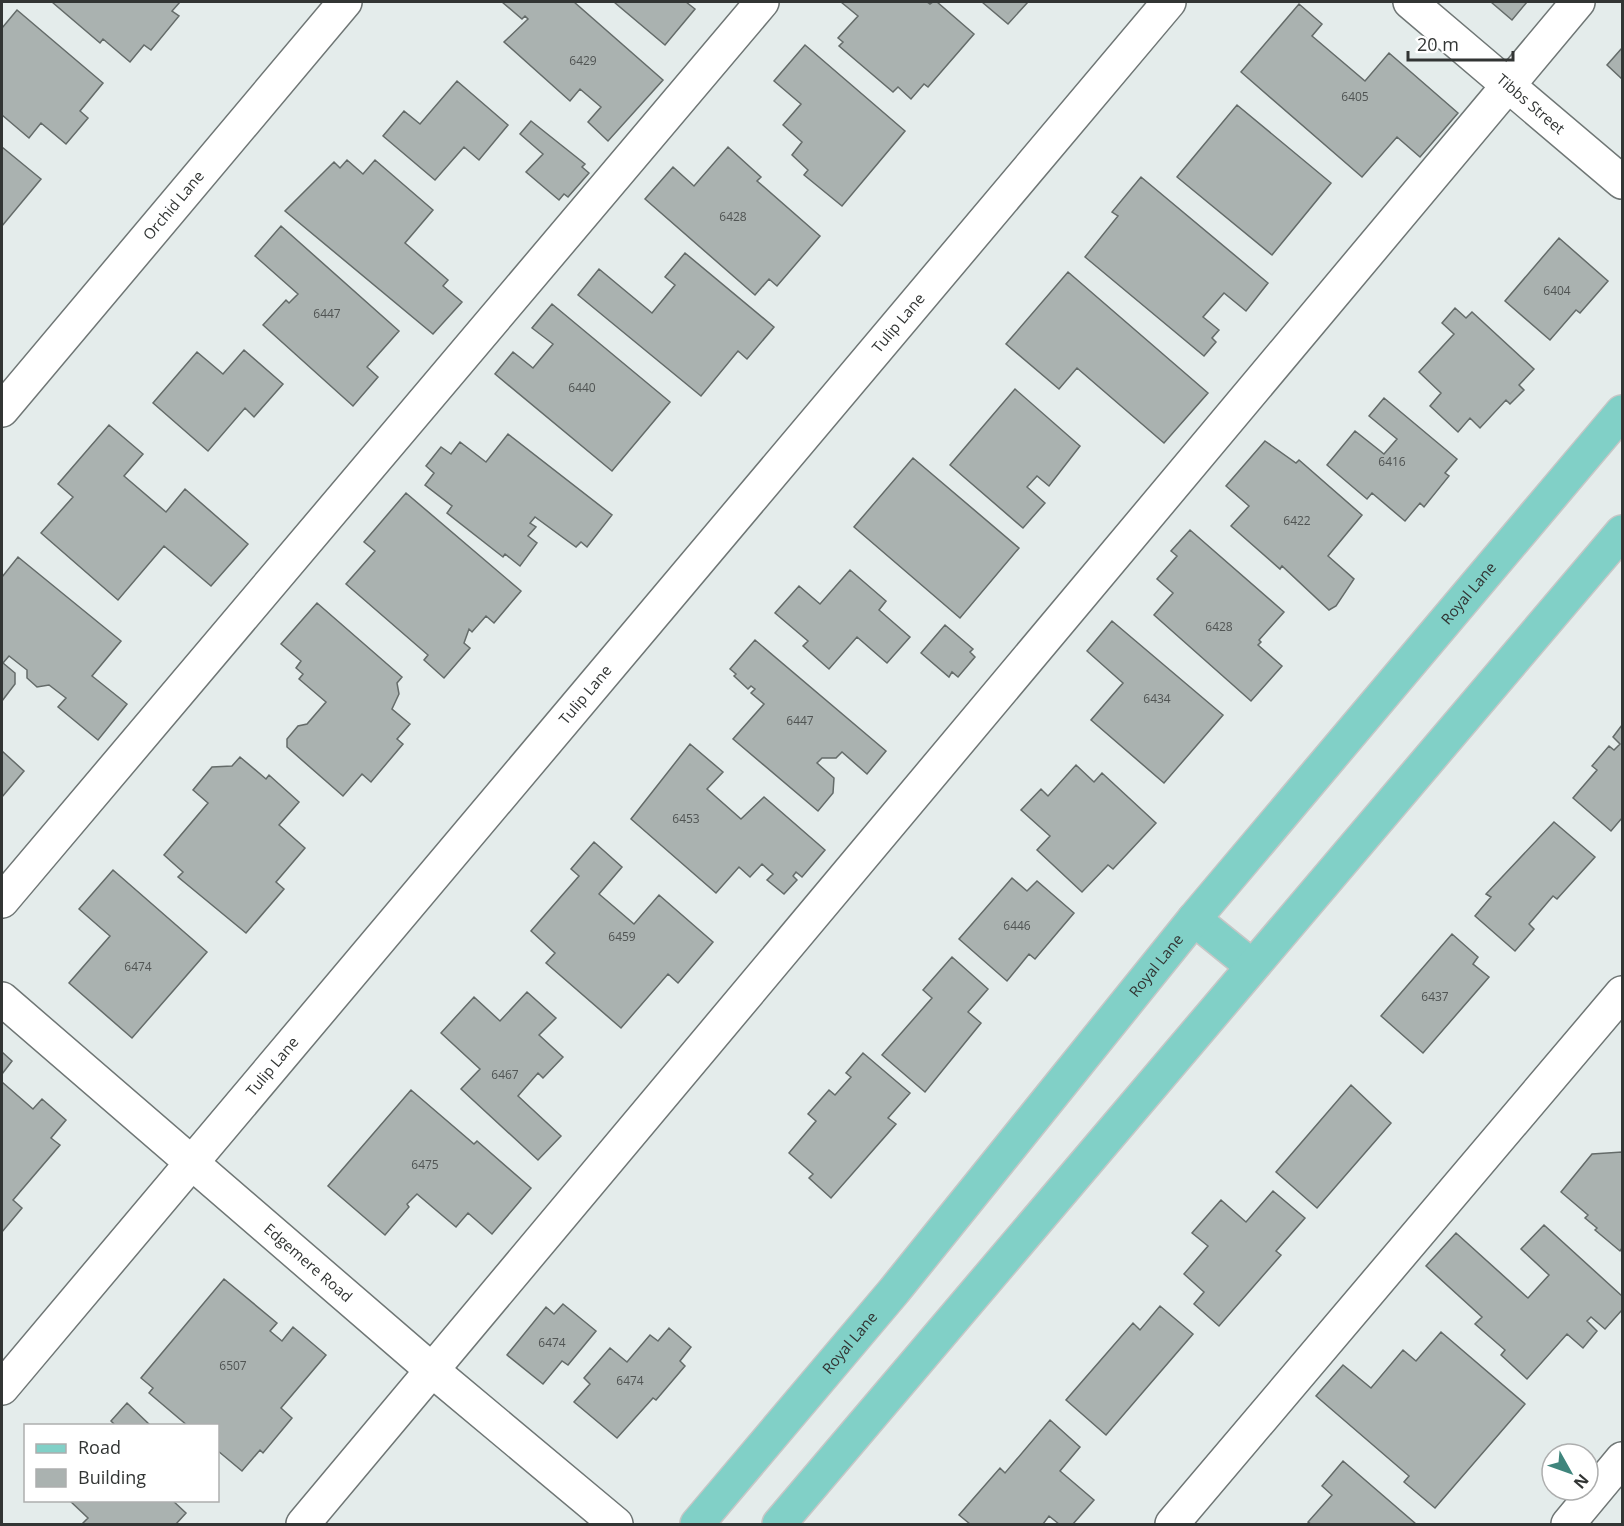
<svg xmlns="http://www.w3.org/2000/svg" width="1624" height="1526" font-family="'Open Sans',sans-serif">
<style>
.building{fill:#aab2b0;stroke:#646b69;stroke-width:1.5}
.lines{fill:none;stroke-linecap:round;stroke-linejoin:round}
.minor-casing{stroke:#6f7675;stroke-width:36}
.major-casing{stroke:#c6c6c6;stroke-width:36}
.minor{stroke:#fff;stroke-width:33}
.major{stroke:#81d0c7;stroke-width:33}
.labels{text-anchor:middle;stroke-width:5;stroke-linejoin:round;paint-order:stroke}
.number-label{font-size:12px;fill:#505453}
.street-label{font-size:15px;fill:#323534;stroke:#fff}
</style>
<rect width="100%" height="100%" fill="#e4eceb"/>
<path class="building" d="M52,2H180L172,11L179,16L151,50L144,45L130,62L103,39L100,43Z
M502,2H574L663,80L608,141L588,122L601,107L580,89L570,101L504,42L528,19L525,16L522,19Z
M614,2H686L695,9L665,45Z
M841,2H927L930,4L933,2H937L974,34L928,87L924,84L911,99L898,87L893,92L839,46L843,42L838,38L858,16Z
M982,2H1028L1008,24Z
M1491,2H1527L1512,20Z
M1299,4L1322,24L1312,36L1365,81L1389,53L1458,113L1420,157L1397,137L1362,177L1241,72Z
M17,10L103,83L80,111L88,118L66,144L41,123L29,138L2,115V28Z
M805,45L905,131L842,206L804,175L808,170L792,155L802,142L783,125L801,104L774,81Z
M1622,48V79L1607,65Z
M457,81L508,125L479,160L464,147L435,180L383,136L404,111L420,124Z
M1237,105L1331,183L1272,255L1177,177Z
M531,121L585,164L582,167L589,173L568,197L564,194L559,200L526,172L543,154L520,134Z
M2,147L41,179L2,226Z
M728,147L761,177L757,181L820,236L777,286L769,279L755,295L645,199L673,167L694,186Z
M347,160L363,174L375,160L433,210L405,243L448,280L443,286L462,302L433,334L285,211L334,162L340,168Z
M1141,177L1268,283L1246,311L1224,293L1203,317L1219,330L1212,338L1216,342L1204,356L1085,257L1118,216L1112,212Z
M281,226L399,331L367,367L378,377L353,406L263,325L286,300L289,303L298,294L255,256Z
M1559,238L1608,281L1580,313L1576,310L1550,340L1505,301Z
M685,253L774,327L747,359L738,351L701,396L578,295L599,269L652,313L675,285L665,277Z
M1068,272L1208,393L1164,443L1077,368L1059,389L1006,344Z
M552,304L670,402L612,471L495,374L513,352L533,368L553,344L532,328Z
M1455,308L1466,318L1472,312L1534,369L1519,385L1524,390L1510,404L1506,400L1480,428L1470,418L1458,432L1430,406L1441,393L1419,372L1454,334L1442,323Z
M244,350L283,384L254,417L245,408L208,451L153,403L197,352L223,374Z
M1015,389L1080,446L1049,486L1037,476L1027,487L1045,503L1023,528L950,465Z
M1384,398L1457,459L1445,473L1449,476L1424,507L1420,503L1405,521L1372,493L1367,499L1327,465L1355,431L1384,454L1397,439L1369,416Z
M109,425L143,454L124,476L166,512L185,489L248,544L211,586L164,546L118,600L41,533L73,497L58,484Z
M508,434L612,515L587,547L581,542L576,547L535,517L530,523L536,527L528,536L537,543L520,566L505,554L503,557L447,513L452,506L425,485L434,473L426,466L441,447L451,454L460,442L486,462Z
M1265,441L1296,463L1299,460L1362,515L1328,556L1354,579L1336,606L1329,610L1282,566L1280,569L1231,526L1249,506L1226,486Z
M913,458L1019,548L960,618L854,527Z
M406,493L521,591L494,623L486,616L472,632L469,629L464,643L470,648L444,678L424,660L428,655L346,584L375,551L364,542Z
M1190,530L1284,612L1259,640L1261,642L1258,645L1282,666L1251,701L1154,615L1173,593L1157,579L1177,556L1171,551Z
M18,557L121,641L92,676L127,704L98,740L58,707L66,698L49,685L37,687L27,678V670L9,656L3,663L15,673V684L2,701V577Z
M850,570L886,601L879,610L910,637L887,663L857,637L829,669L803,646L808,641L775,613L799,586L820,604Z
M317,603L402,677L397,683L399,694L392,709L410,724L397,739L403,744L371,782L362,774L343,796L287,747V739L298,726L307,724L326,702L299,679L303,674L296,668L301,661L281,644Z
M1112,621L1223,715L1164,783L1091,720L1123,683L1087,651Z
M945,625L973,649L970,652L975,657L958,677L952,672L949,677L921,653Z
M755,640L886,751L867,774L842,752L836,758H822L817,763L834,778L833,793L818,811L733,739L764,704L751,693L755,689L751,686L748,689L734,676L736,674L730,669Z
M1622,725V818L1611,831L1573,798L1597,770L1592,766L1609,746L1614,750L1620,744L1613,737Z
M690,744L723,772L707,789L741,819L764,797L825,850L802,877L796,872L793,876L797,880L784,894L767,880L773,874L762,864L750,877L739,867L716,893L631,819Z
M2,751L24,771L2,797Z
M240,757L266,779L269,775L299,802L279,825L305,848L276,882L284,889L246,933L178,877L183,872L164,855L208,803L193,790L212,767L232,766Z
M1076,765L1094,782L1102,773L1156,823L1113,869L1108,865L1082,892L1037,850L1050,836L1021,810L1041,789L1048,796Z
M1554,822L1595,857L1557,899L1553,896L1529,924L1534,929L1515,951L1475,916L1491,897L1486,894Z
M594,842L622,867L599,894L634,924L659,895L713,942L678,983L668,974L621,1028L546,963L555,953L531,931L579,876L571,869Z
M113,870L207,952L132,1038L69,983L110,936L79,909Z
M1012,878L1027,891L1037,881L1074,913L1035,959L1029,954L1007,981L959,939Z
M1452,934L1478,957L1473,964L1489,977L1423,1053L1381,1016Z
M952,957L988,989L968,1012L981,1023L925,1092L882,1055L932,998L923,990Z
M527,992L556,1018L539,1035L563,1057L543,1078L538,1073L518,1096L561,1136L538,1160L461,1089L480,1069L441,1033L474,997L500,1021Z
M2,1052L12,1061L2,1074Z
M863,1053L910,1093L888,1118L896,1124L831,1198L809,1178L813,1174L789,1153L816,1121L808,1114L829,1090L835,1095L851,1077L846,1073Z
M2,1082L33,1109L42,1099L66,1120L51,1138L60,1145L13,1200L22,1208L2,1232Z
M1351,1085L1391,1123L1317,1208L1276,1172Z
M411,1090L474,1144L477,1141L531,1188L492,1234L468,1213L456,1227L417,1194L407,1204L409,1207L385,1235L328,1186Z
M1622,1152V1248L1620,1251L1595,1230L1597,1228L1585,1218L1588,1215L1561,1192L1592,1154Z
M1273,1191L1305,1218L1276,1251L1281,1255L1219,1326L1194,1304L1204,1292L1184,1274L1208,1246L1192,1233L1221,1200L1246,1222Z
M1544,1225L1622,1296V1310L1605,1329L1591,1317L1587,1321L1597,1331L1583,1348L1567,1334L1527,1379L1501,1355L1505,1350L1475,1324L1482,1317L1426,1266L1456,1233L1528,1298L1549,1275L1521,1249Z
M224,1279L277,1323L270,1331L282,1341L293,1327L326,1355L281,1408L292,1418L263,1453L260,1450L242,1471L218,1451V1426H188L149,1393L153,1388L141,1378Z
M563,1304L596,1331L568,1365L562,1361L543,1384L507,1355L546,1307L554,1314Z
M1160,1306L1193,1334L1106,1435L1066,1400L1133,1323L1140,1330Z
M669,1328L691,1347L680,1361L685,1366L656,1400L653,1398L617,1438L574,1402L590,1384L584,1378L610,1348L627,1362L650,1335L658,1341Z
M1441,1332L1525,1404L1435,1508L1404,1482L1409,1476L1316,1396L1343,1365L1371,1388L1403,1350L1416,1361Z
M127,1403L151,1426H116L111,1421Z
M1050,1420L1080,1447L1060,1471L1094,1500L1073,1524H1059L1049,1516L1043,1524H970L959,1515L1000,1468L1005,1473Z
M1343,1461L1416,1524H1311L1308,1522L1332,1495L1322,1486Z
M69,1500H172L186,1513L176,1524H82L88,1518Z"/>
<g class="lines">
<g class="minor-casing">
<g id="minor">
<path id="s1" d="M1410,2L1622,182"/>
<path id="s2" d="M2,410L345,2"/>
<path d="M2,901L762,2"/>
<path id="s3" d="M2,999L433,1371L616,1524"/>
<path id="s4" d="M2,1388L1169,2"/>
<path d="M303,1524L1578,2"/>
<path d="M1172,1524L1622,993"/>
<path d="M1568,1524L1622,1459"/>
</g>
</g>
<g class="major-casing">
<g id="major">
<path d="M1194,919L1252,966"/>
<path id="s5" d="M697,1524L894,1291L1194,919L1622,412"/>
<path d="M779,1524L1622,532"/>
</g>
</g>
<use href="#minor" class="minor"/>
<use href="#major" class="major"/>
</g>
<g class="labels">
<g class="number-label">
<text x="583" y="65">6429</text>
<text x="1355" y="101">6405</text>
<text x="733" y="221">6428</text>
<text x="1557" y="295">6404</text>
<text x="327" y="318">6447</text>
<text x="582" y="392">6440</text>
<text x="1392" y="466">6416</text>
<text x="1297" y="525">6422</text>
<text x="1219" y="631">6428</text>
<text x="1157" y="703">6434</text>
<text x="800" y="725">6447</text>
<text x="686" y="823">6453</text>
<text x="1017" y="930">6446</text>
<text x="622" y="941">6459</text>
<text x="138" y="971">6474</text>
<text x="1435" y="1001">6437</text>
<text x="505" y="1079">6467</text>
<text x="425" y="1169">6475</text>
<text x="552" y="1347">6474</text>
<text x="233" y="1370">6507</text>
<text x="630" y="1385">6474</text>
</g>
<g class="street-label">
<text dy="5" stroke="none"><textPath href="#s1" startOffset="158">Tibbs Street</textPath></text>
<text dy="5" stroke="none"><textPath href="#s2" startOffset="267">Orchid Lane</textPath></text>
<text dy="5" stroke="none"><textPath href="#s4" startOffset="1392">Tulip Lane</textPath></text>
<text dy="5" stroke="none"><textPath href="#s5" startOffset="1209">Royal Lane</textPath></text>
<text dy="5" stroke="none"><textPath href="#s4" startOffset="906">Tulip Lane</textPath></text>
<text dy="5" stroke="none"><textPath href="#s5" startOffset="723">Royal Lane</textPath></text>
<text dy="5" stroke="none"><textPath href="#s4" startOffset="420">Tulip Lane</textPath></text>
<text dy="5" stroke="none"><textPath href="#s3" startOffset="404">Edgemere Road</textPath></text>
<text dy="5" stroke="none"><textPath href="#s5" startOffset="237">Royal Lane</textPath></text>
</g>
</g>
<rect width="1624" height="1526" fill="none" stroke="#323534" stroke-width="6"/>
<rect x="24" y="1424" width="195" height="78" fill="#ffffff" stroke="#adaeae" stroke-width="1.5"/>
<rect x="36" y="1444" width="30" height="9" fill="#81d0c7" stroke="#adaeae" stroke-width="1.5"/>
<text x="78" y="1454" font-size="18" fill="#323534">Road</text>
<rect x="36" y="1469" width="30" height="18" fill="#aab2b0" stroke="#adaeae" stroke-width="1.5"/>
<text x="78" y="1484" font-size="18" fill="#323534">Building</text>
<g transform="translate(1570 1472) rotate(130)"><circle r="28" fill="#ffffff" stroke="#adaeae" stroke-width="1.5"/>
<path d="M0-4.5L10 22L0 15L-10 22Z" fill="#3f857c"/>
<text y="-9" font-size="16" font-weight="bold" text-anchor="middle" fill="#323534">N</text>
</g>
<path d="M1408 51v9h105v-9" fill="none" stroke="#323534" stroke-width="3"/>
<text x="1417" y="51" font-size="18" fill="#323534" stroke="#ffffff" stroke-width="4.5" paint-order="stroke">20 m</text>
</svg>
